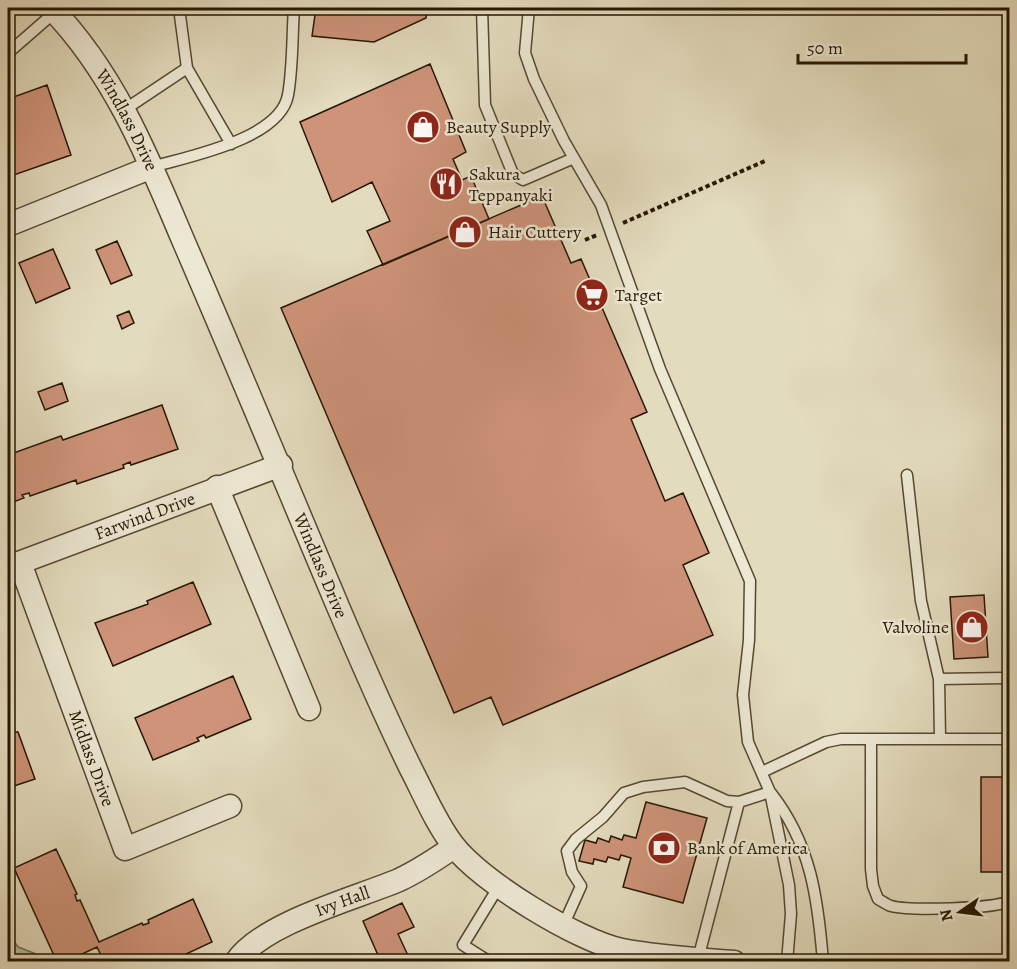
<svg xmlns="http://www.w3.org/2000/svg" width="1017" height="969" font-family="Alegreya,serif">
<style>
.green{fill:#adc196;stroke:#6a6c4c;stroke-width:1.5}
.building{fill:#ce9379;stroke:#261702;stroke-width:1.5}
.lines{fill:none;stroke-linecap:round;stroke-linejoin:round}
.service-casing{stroke:#554831;stroke-width:13}
.minor-casing{stroke:#554831;stroke-width:25}
.path{stroke:#261702;stroke-width:4;stroke-dasharray:4.5 3;stroke-linecap:butt}
.service{stroke:#ede8d4;stroke-width:10}
.minor{stroke:#ede8d4;stroke-width:22}
.labels{text-anchor:middle;stroke-width:5;stroke-linejoin:round;paint-order:stroke}
.street-label{font-size:18px;fill:#261702;stroke:#ede8d4}
.poi-label{font-size:18px;fill:#261702;stroke:#ede8d4;text-anchor:start}
</style>
<rect width="100%" height="100%" fill="#e3dbbd"/>
<filter id="stains"><feTurbulence type="fractalNoise" baseFrequency=".00333" numOctaves="4"/><feColorMatrix values="0 0 0 0 .2 0 0 0 0 .09 0 0 0 0 .02 0 0 0 .5 -.17"/></filter>
<radialGradient id="worn" r=".72"><stop offset=".6" stop-color="#630" stop-opacity="0"/><stop offset="1" stop-color="#630" stop-opacity=".3"/></radialGradient>
<path class="green" d="M8,932L18,947L54,961H8Z"/>
<path class="building" d="M316,8H427L426,18L374,42L312,36Z
M430,64L466,152L453,159L462,180L471,176L489,219L383,265L367,231L390,221L372,182L332,202L300,122Z
M47,85L71,155L8,177V99Z
M542,196L571,263L581,259L647,412L631,419L665,501L683,493L709,553L683,565L713,635L503,725L491,697L454,713L281,308Z
M117,241L132,275L111,284L96,250Z
M53,249L70,288L36,303L19,263Z
M129,311L134,323L122,329L117,316Z
M62,383L68,401L45,410L38,392Z
M162,405L178,449L131,465L130,462L123,465L124,468L77,484L76,480L30,496L29,493L22,495L24,498L8,504V455L61,436L63,440Z
M193,582L211,624L113,666L95,623L148,604L147,601Z
M984,595L988,657L954,659L950,597Z
M233,676L251,719L206,738L204,735L197,738L199,741L153,760L135,718Z
M8,703L15,732H18L35,779L8,788Z
M981,777H1010V872H981Z
M646,802L707,818L683,903L623,887L631,858L621,855L619,860L608,857L606,862L594,859L593,864L579,861L585,840L596,843L598,838L609,842L611,836L622,840L624,835L636,838Z
M56,849L77,894L75,895L77,901L80,900L99,942L142,923L143,925L149,923L148,920L193,899L212,942L169,962H104L97,947L65,962H57L14,868Z
M402,903L414,927L398,934L411,962H381L363,921Z"/>
<g class="lines">
<g class="service-casing">
<path id="service" d="M482,8L485,105L513,174L523,180L574,158
M529,8L525,53L534,79L564,141L601,205L660,369L750,581L749,640L743,695L748,742L770,792L789,885L791,914L787,962
M8,53L55,12
M187,68L231,144
M124,110L187,68L179,8
M152,167C190,156 280,139 288,95C293,67 292,36 294,8
M907,475L921,601L939,679L940,738
M939,679L1005,678
M871,739V869L873,886L878,899C882,901 887,905 891,906C910,911 993,909 1010,901
M762,772L826,742L841,739H1010
M771,793C811,844 818,899 823,962
M563,926L581,886L572,872L567,851L576,839L603,817L624,793L643,787L685,782L727,801L739,802L770,792
M698,959L739,802
M490,962L463,945L499,886"/>
</g>
<g class="minor-casing">
<g id="minor">
<path id="s1" d="M51,8C114,73 148,157 183,240C236,362 287,486 339,609C362,663 385,716 411,769C424,794 436,823 453,845C480,881 578,941 622,950C659,957 696,959 734,962"/>
<path d="M8,225L152,167"/>
<path d="M217,487L309,709"/>
<path id="s2" d="M20,563L125,849L230,806"/>
<path id="s3" d="M8,567L281,465"/>
<path id="s4" d="M236,962C262,923 354,899 399,880C419,871 436,859 454,847"/>
</g>
</g>
<path class="path" d="M623,223L765,161
M585,240L597,235"/>
<use href="#service" class="service"/>
<use href="#minor" class="minor"/>
</g>
<defs>
<g id="shop-disc" transform="scale(1.725)"><circle r="9.5" fill="#8f2418" stroke="#ede8d4"/><path d="M-5-2.5h2.3a2.7 3.5 0 0 1 5.4 0H5L5.5 6h-11ZM-1.5-2.5h3a1.5 2.3 0 0 0-3 0Z" fill="#fff"/></g>
<g id="restaurant-disc" transform="scale(1.725)"><circle r="9.5" fill="#8f2418" stroke="#ede8d4"/><path d="M-5-6h1v4h1v-4h1v4h1v-4h1v5L-1.5 .5V6h-2V.5L-5-1ZM5-6V6H3V1.5H1.5Q1.5-4 5-6Z" fill="#fff"/></g>
<g id="supermarket-disc" transform="scale(1.725)"><circle r="9.5" fill="#8f2418" stroke="#ede8d4"/><path d="M-6-5.5h2.5l.6 2H6L4.5 2H-2.5L-4.4-4H-6ZM-1.5 3.2a1.3 1.3 0 1 0 .1 0ZM3 3.2a1.3 1.3 0 1 0 .1 0Z" fill="#fff"/></g>
<g id="bank-disc" transform="scale(1.725)"><circle r="9.5" fill="#8f2418" stroke="#ede8d4"/><path d="M-6-4H6V4H-6ZM0-2.3a2.3 2.3 0 1 0 0 4.6a2.3 2.3 0 1 0 0-4.6Z" fill="#fff"/></g>
</defs>
<g fill-rule="evenodd">
<use href="#shop-disc" x="423" y="127"/>
<use href="#restaurant-disc" x="446" y="184"/>
<use href="#shop-disc" x="465" y="232"/>
<use href="#supermarket-disc" x="592" y="295"/>
<use href="#shop-disc" x="972" y="627"/>
<use href="#bank-disc" x="664" y="848"/>
</g>
<g class="labels">
<g class="street-label">
<text dy="6" stroke="none"><textPath href="#s1" startOffset="136">Windlass Drive</textPath></text>
<text dy="6" stroke="none"><textPath href="#s3" startOffset="146">Farwind Drive</textPath></text>
<text dy="6" stroke="none"><textPath href="#s1" startOffset="622">Windlass Drive</textPath></text>
<text dy="6" stroke="none"><textPath href="#s2" startOffset="208">Midlass Drive</textPath></text>
<text dy="6" stroke="none"><textPath href="#s4" startOffset="124">Ivy Hall</textPath></text>
</g>
<g class="poi-label">
<text x="446" y="133">Beauty Supply</text>
<text x="469" y="180">Sakura<tspan x="469" dy="21">Teppanyaki</tspan></text>
<text x="488" y="238">Hair Cuttery</text>
<text x="615" y="301">Target</text>
<text x="949" y="633" text-anchor="end">Valvoline</text>
<text x="687" y="854">Bank of America</text>
</g>
</g>
<rect width="1017" height="969" fill="none" stroke="#e3dbbd" stroke-width="30"/>
<rect x="9" y="9" width="999" height="951" fill="none" stroke="#261702" stroke-width="3"/>
<rect x="15" y="15" width="987" height="939" fill="none" stroke="#261702" stroke-width="1.5"/>
<g transform="translate(960 912) rotate(256)" stroke="#ede8d4" stroke-width="4.5" paint-order="stroke">
<path d="M0-4.5L10 22L0 15L-10 22Z" fill="#261702"/>
<text y="-9" font-size="16" font-weight="bold" text-anchor="middle" fill="#261702">N</text>
</g>
<path d="M798 54v9h168v-9" fill="none" stroke="#261702" stroke-width="3"/>
<text x="807" y="54" font-size="18" fill="#261702" stroke="#ede8d4" stroke-width="4.5" paint-order="stroke">50 m</text>
<rect width="100%" height="100%" filter="url(#stains)"/>
<rect width="100%" height="100%" fill="url(#worn)"/>
</svg>
